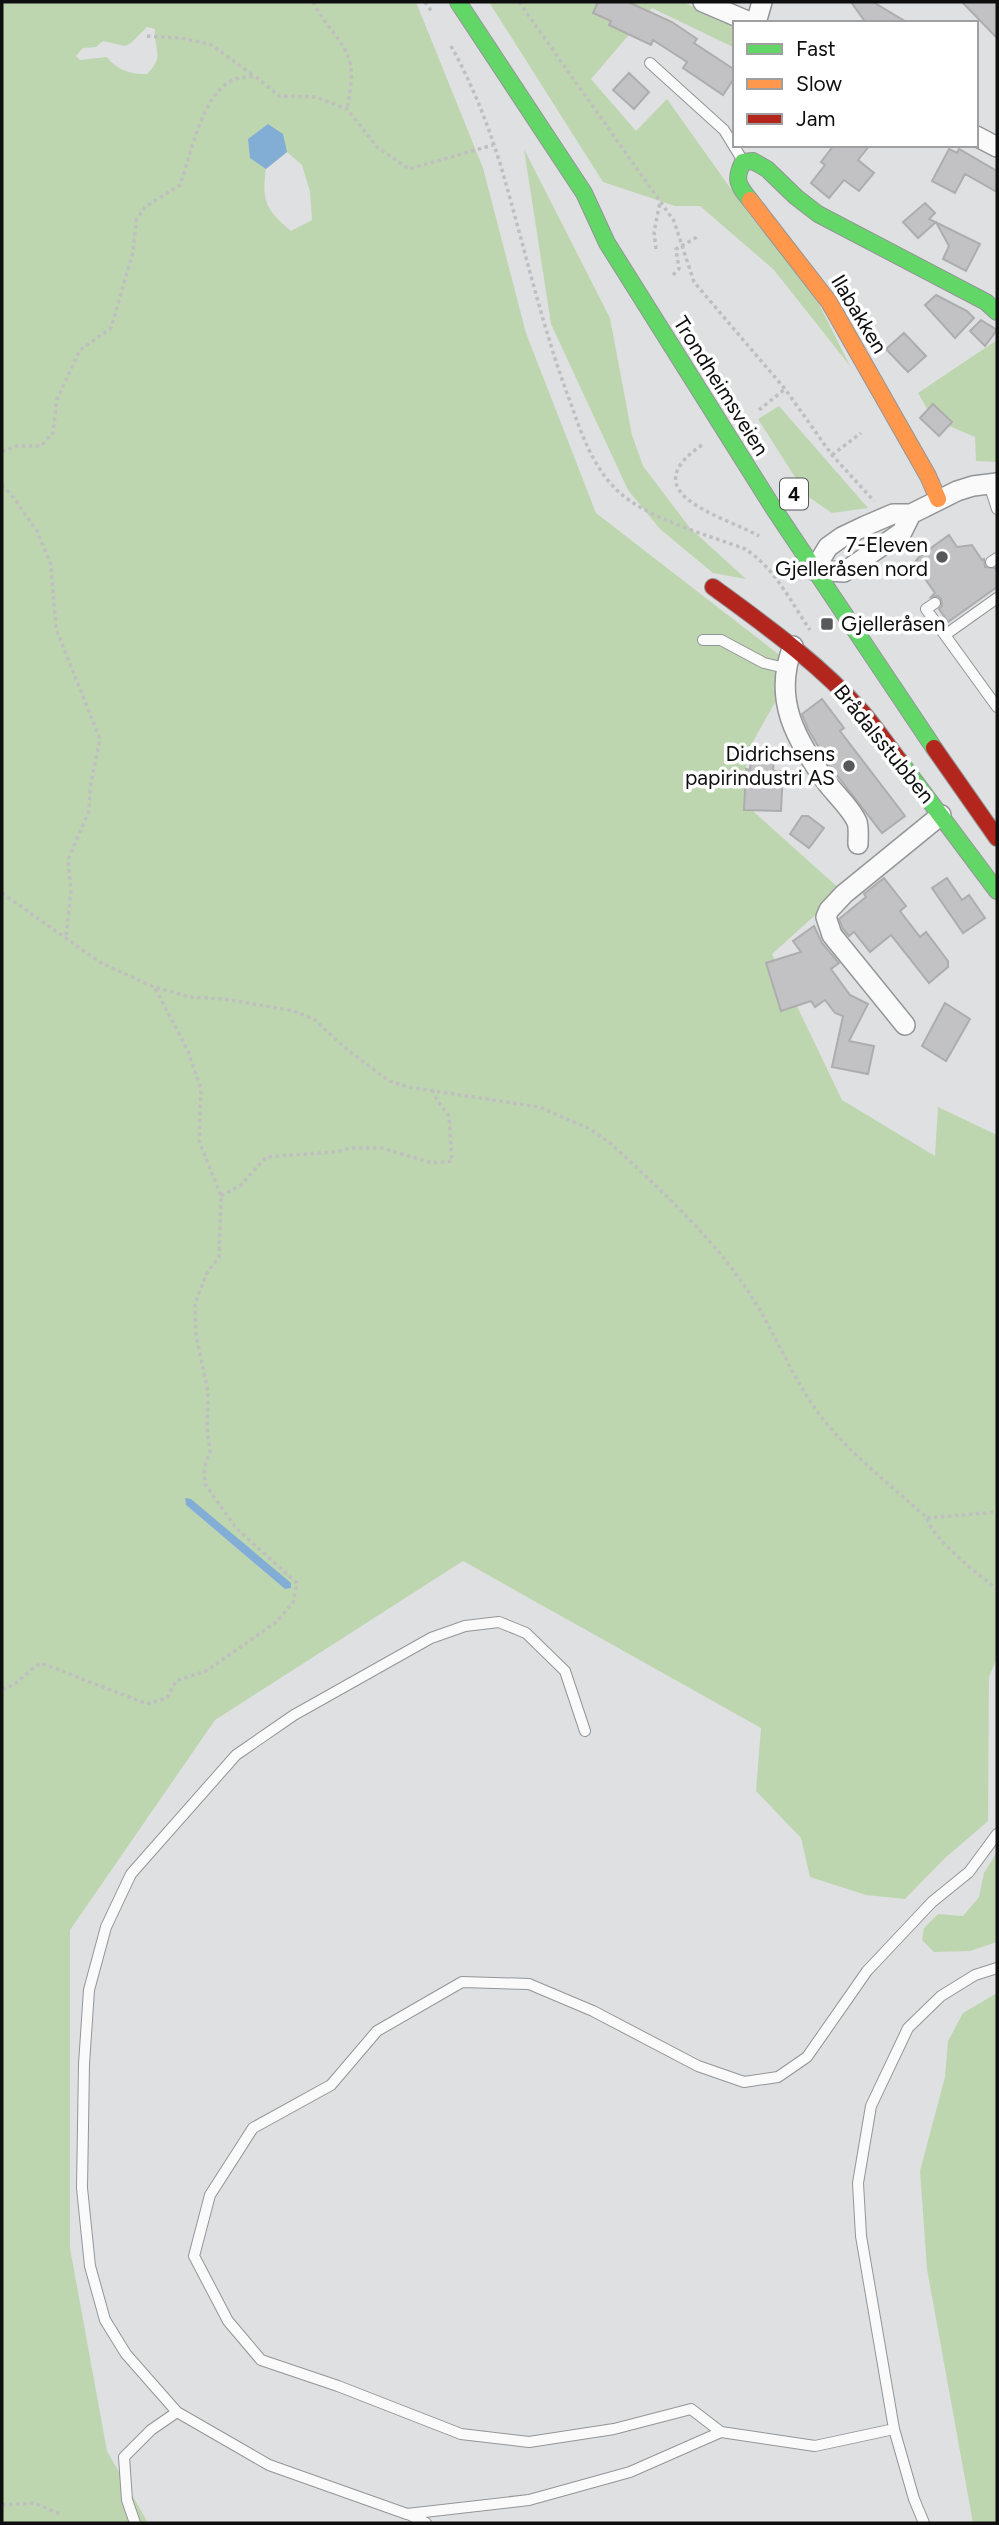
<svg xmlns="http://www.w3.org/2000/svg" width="999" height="2525" font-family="Figtree,sans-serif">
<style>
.green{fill:#bed6b0;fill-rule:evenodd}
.water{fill:#82add5}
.building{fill:#c2c2c4;stroke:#adadae;stroke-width:2}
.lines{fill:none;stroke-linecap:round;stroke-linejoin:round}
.lane-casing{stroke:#949597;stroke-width:12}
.street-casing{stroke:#949597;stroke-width:22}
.fast-casing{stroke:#949597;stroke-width:18}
.slow-casing{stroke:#949597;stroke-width:18}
.jam-casing{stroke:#949597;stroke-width:18}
.path{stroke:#bfbfbf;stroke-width:3.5;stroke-dasharray:3.5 3.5;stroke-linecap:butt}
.lane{stroke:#fafafb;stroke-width:10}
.street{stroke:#fafafb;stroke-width:19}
.fast{stroke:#63d668;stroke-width:16}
.slow{stroke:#ff974d;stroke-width:16}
.jam{stroke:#b3261e;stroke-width:16}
.poi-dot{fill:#575859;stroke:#fff;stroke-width:2.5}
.labels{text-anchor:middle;stroke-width:7;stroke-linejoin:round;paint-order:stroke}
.shield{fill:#fff;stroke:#565657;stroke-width:2}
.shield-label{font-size:19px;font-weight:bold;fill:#0e0e0f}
.street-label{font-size:21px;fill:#0e0e0f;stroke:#fff}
.poi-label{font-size:21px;fill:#0e0e0f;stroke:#fff;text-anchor:end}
</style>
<rect width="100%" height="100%" fill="#dee0e2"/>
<path class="green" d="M2,2H416L483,168L526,333L596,513L795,667L746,754L745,804L842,891L772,954L842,1100L935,1156L938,1107L997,1135V1658L989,1677L988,1821L944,1859L905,1899L866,1895L810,1877L801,1838L756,1791L761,1728L463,1561L215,1720L70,1930V2248L107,2451L148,2523H2ZM147,27L155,29C154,51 165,56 147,74C131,75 117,70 107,57L80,60L76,56L83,48L96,47L103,41L125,46L131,43ZM287,152L302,165L310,192L312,220L291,231C267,211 261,201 266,169ZM185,1498L285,1589L186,1505Z
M489,2H683L735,26V48L652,8L591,79L636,131L667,99L748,213L814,294L850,366L774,270L700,206H675L603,182Z
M524,149L610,318L632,435L643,466L690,528L746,579L713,573L660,529L628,490L551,324Z
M997,340V462L976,461L975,437L933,419L918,393Z
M779,406L868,508L832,513L807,496L758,419Z
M997,1852V1942L970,1951L934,1952L922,1940L924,1928L938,1914L963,1916L979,1897L984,1873Z
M997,1993V2523H973L927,2269L920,2171L945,2077L948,2041L963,2013Z"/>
<path class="water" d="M268,124L283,134L287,152L266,169L250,158L248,139Z
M185,1498L191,1499L291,1583V1588L285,1589L186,1505Z"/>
<path class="building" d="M598,2H628L672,22L697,39L694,43L735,70V77L723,95L683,68L687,62L653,40L651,45L609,25L611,21L593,13Z
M851,2H873L908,23H866Z
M962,2H997V38Z
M629,73L649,92L634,109L613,90Z
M834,145H870L858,160L874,173L859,191L844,180L829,198L811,183L825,165L821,162Z
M949,149L957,153L959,149L997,171V192L965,174L955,193L932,181Z
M925,203L935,213L929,219L980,244L966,271L943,259L949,246L936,222L918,238L903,222Z
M936,295L967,311L974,318L955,338L925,305Z
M981,320L997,330L985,346L970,331Z
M904,333L926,356L908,372L886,349Z
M933,404L952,422L939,436L920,418Z
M949,535L957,547L972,545L982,560L984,559L985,567L995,568L997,572V587L948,622L939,609L942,606L941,599L938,596L931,597L935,593L914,563L920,556Z
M822,699L844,728L840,731L905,816L882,833L829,765L808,729L802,714Z
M751,757L774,758L773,771H783L781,811L744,810L746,769L750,770Z
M802,816H808L824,828L809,848L790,834Z
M884,878L906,906L900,911L920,937L926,932L948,961V967L929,983L891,935L870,952L854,932L849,936L843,929L839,919L866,897L864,894Z
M947,878L962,900L969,895L985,918L963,933L932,888Z
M814,926L822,943L839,963L831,969L850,995L868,1004L849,1041L874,1046L868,1074L832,1067L843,1016L835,1013L825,1000L815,1007L811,1001L781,1011L766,963L801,952L793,941Z
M945,1003L970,1019L946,1061L922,1046Z"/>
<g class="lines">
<g class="lane-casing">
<path id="lane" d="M650,63L724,130L743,161
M989,484L997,509
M991,562L997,558
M935,603L926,609L997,707
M945,635L997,598
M703,640H721L764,663L785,668
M585,1731L565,1671L526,1633L499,1622L465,1626L431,1638L294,1715L236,1755L131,1874L106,1927L89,1990L84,2064L82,2188L90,2266L105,2320L126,2354L177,2412L269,2465L407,2514L529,2500L630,2472L721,2432L815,2446L894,2429
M721,2432L691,2409L614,2429L529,2442L461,2434L338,2386L261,2360L228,2321L194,2256L210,2195L253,2128L331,2085L377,2031L462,1982L529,1984L593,2011L698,2066L744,2082L778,2077L807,2057L867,1971L932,1902L969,1872L997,1834
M408,2514L426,2523
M135,2523L127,2500L124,2457L151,2430L177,2412
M924,2523L914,2499L894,2429L861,2236L858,2183L871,2106L908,2028L941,1996L975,1975L997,1968"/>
</g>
<g class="street-casing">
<path id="street" d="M703,2L752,23
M756,23L762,2
M976,136L997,147
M911,514L902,532L844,572L814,570L828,547L842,537L865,526L893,514H911L957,491L973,486L997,483
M793,646C772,700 796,739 827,783C836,795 851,808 857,822C859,828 858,838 858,844
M905,1025L832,935L826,917L829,910L844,894L941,815"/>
</g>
<g class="fast-casing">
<path id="fast" d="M458,2L584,193L607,243L774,509L934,748
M750,200C738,185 734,180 743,162L753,161L767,169L796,197L818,214L986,302L997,312
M899,760L997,891"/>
</g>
<g class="slow-casing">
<path id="slow" d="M750,200L829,302L928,476L938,499"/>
</g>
<g class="jam-casing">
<path id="jam" d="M713,587C765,625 820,664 863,713C876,728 887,745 899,760
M934,748L997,838"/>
</g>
<path class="path" d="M313,2C322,21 338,35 347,54C355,70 350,92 347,109
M425,2L432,12
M519,2L674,221L694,282L785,389L832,455L874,501
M147,36L180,38L210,44L253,75
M451,46C475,89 493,137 506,184C527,258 544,333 571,404C582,436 594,469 619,492C648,519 708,535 745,549C774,567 791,602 810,630
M656,249L654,232L660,202
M673,275L679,269L676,249L699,236
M759,410L785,389
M702,445C630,494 724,516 759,536
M2,452L16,446H41L53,433L57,399L80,350L111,328L133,252L136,220L145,207L180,185C191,155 201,95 233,80C239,77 249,77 255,76L279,96L316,97L347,109L378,148L409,169L493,145
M832,455L861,433
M2,485L13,497L37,531L51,565L56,629L100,739L90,788L89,811L68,859L71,891L66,936
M2,893L101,963L154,987L190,997L225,999L294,1011L315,1020L344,1047L389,1081L408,1087L539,1107L588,1128L610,1143C659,1188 718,1242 753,1299C778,1338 794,1383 823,1419C852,1456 892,1486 927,1518C931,1538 980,1576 997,1589
M221,1196L241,1185L266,1157L335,1152L352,1148H382L432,1163L452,1161L449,1116L437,1100L432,1090
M927,1518L997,1512
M2,1689C18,1686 26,1671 41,1663L147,1704L167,1698L176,1681L206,1671L275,1623L293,1603L297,1583L236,1528L205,1484L204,1469L210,1451L207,1428L208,1392L196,1335L195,1303L207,1273L219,1257L221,1196L199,1141L201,1090L188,1051L155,988
M2,2505L34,2503L60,2514"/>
<use href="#lane" class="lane"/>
<use href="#street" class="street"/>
<use href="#fast" class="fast"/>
<use href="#slow" class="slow"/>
<use href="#jam" class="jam"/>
</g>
<g class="poi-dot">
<circle cx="942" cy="557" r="7"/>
<rect x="820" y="617" width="14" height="14" rx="3.5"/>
<circle cx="849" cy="766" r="7"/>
</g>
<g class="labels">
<rect class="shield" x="780" y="478.5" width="28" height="31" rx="5"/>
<g class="shield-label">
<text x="794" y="501">4</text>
</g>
<g class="street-label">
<text transform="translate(859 314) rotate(59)" y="7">Ilabakken</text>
<text transform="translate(721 386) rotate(58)" y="7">Trondheimsveien</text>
<text transform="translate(884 744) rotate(51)" y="7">Brådalsstubben</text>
</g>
<g class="poi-label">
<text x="928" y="552">7-Eleven<tspan x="928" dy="24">Gjelleråsen nord</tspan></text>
<text x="841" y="631" text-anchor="start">Gjelleråsen</text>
<text x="835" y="761">Didrichsens<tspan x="835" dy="24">papirindustri AS</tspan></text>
</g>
</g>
<rect width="999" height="2525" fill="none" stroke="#0e0e0f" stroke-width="7"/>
<rect x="733" y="21" width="245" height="126" fill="#ffffff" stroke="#9f9f9f" stroke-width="2"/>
<rect x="747" y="44" width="35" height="10" fill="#63d668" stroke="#9f9f9f" stroke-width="2"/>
<text x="796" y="56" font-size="21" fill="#0e0e0f">Fast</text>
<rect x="747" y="79" width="35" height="10" fill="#ff974d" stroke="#9f9f9f" stroke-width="2"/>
<text x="796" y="91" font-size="21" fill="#0e0e0f">Slow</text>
<rect x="747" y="114" width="35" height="10" fill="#b3261e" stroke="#9f9f9f" stroke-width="2"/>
<text x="796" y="126" font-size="21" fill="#0e0e0f">Jam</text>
</svg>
